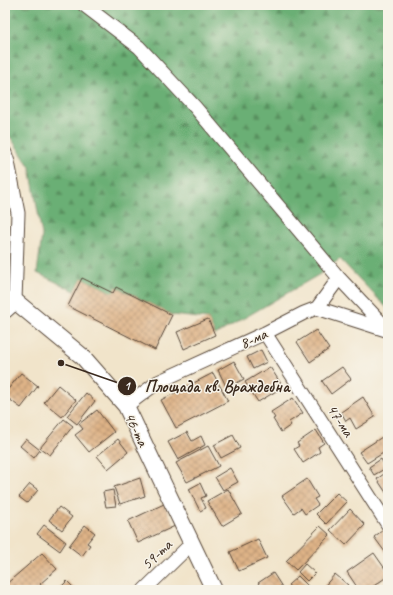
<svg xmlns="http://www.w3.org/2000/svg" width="393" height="595" font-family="Caveat,sans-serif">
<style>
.forest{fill:url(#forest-firs);stroke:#526c49}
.building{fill:url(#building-cross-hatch)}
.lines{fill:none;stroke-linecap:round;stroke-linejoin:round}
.minor-casing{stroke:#564638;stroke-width:15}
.tertiary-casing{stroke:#564638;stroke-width:18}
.minor{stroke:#fff;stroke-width:13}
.tertiary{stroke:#fff;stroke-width:16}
.labels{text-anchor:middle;stroke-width:3;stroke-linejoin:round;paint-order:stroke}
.street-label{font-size:16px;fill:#3b2a1e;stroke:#f7f3e8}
.leader{fill:none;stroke:#3b2a1e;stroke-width:1.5}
.callout-dot{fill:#3b2a1e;stroke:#f7f3e8;stroke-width:1.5}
.mark-label{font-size:12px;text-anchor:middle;font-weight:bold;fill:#fff}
.callout-label{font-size:17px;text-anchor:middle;font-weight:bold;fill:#3b2a1e;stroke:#f7f3e8;stroke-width:3;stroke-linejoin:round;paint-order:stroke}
</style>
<defs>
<pattern id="forest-firs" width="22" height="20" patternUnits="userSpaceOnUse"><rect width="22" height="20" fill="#6aaf74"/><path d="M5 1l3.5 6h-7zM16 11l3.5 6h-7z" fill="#588f5f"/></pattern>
<pattern id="building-cross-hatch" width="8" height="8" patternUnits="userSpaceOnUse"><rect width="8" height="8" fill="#deb387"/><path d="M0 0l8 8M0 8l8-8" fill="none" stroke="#b5926e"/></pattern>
</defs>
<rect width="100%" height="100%" fill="#f7f3e8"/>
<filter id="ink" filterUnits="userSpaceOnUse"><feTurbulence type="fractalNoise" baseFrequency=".025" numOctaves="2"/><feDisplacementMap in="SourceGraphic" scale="8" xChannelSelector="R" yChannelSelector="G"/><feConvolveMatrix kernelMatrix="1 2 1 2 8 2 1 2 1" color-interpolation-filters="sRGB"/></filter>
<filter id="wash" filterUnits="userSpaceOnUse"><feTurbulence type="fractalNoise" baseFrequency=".012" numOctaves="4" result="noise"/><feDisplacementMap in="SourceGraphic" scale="16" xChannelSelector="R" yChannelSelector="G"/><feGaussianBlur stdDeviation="0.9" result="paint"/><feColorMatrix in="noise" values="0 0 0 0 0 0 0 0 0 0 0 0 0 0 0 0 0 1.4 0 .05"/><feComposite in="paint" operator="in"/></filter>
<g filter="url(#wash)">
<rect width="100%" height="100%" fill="#f1e4ca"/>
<path class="forest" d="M5,5H388V309L340,259L320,274L215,335L208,319L172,315L117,287L113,293L82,278L75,291L37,273L42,235L30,167L5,129Z"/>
<g id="blocks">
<path class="building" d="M82,278L113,293L116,287L172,315L155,350L68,306Z
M208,319L215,335L184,349L177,332Z
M316,330L329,349L310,362L297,342Z
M261,350L267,362L253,369L247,357Z
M234,361L244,379L227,388L218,370Z
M270,367L283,387L258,402L245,382Z
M342,367L351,379L331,394L322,381Z
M21,373L38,386L21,408L5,396V393Z
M213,373L228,401L176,428L161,400Z
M58,385L76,400L62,417L44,402Z
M86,393L95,401L77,424L67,416Z
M363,397L375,417L356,429L350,418L346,421L341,412Z
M293,398L303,413L289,422L291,425L281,432L273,419L275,418L271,412Z
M97,410L114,432L89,452L75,435L83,429L79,424Z
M64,419L73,426L50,455L40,448Z
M316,430L324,443L318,447L320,452L303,463L294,449L299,446L297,443Z
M187,432L192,441L201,436L205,445L178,460L168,442Z
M233,435L240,448L221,458L214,445Z
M382,437L388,446V450L367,463L359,452Z
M26,439L40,450L34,458L20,446Z
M118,439L128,452L108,469L97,456Z
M208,446L219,466L187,482L176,463Z
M381,459L386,468L374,475L369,467Z
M230,468L238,482L223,490L215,477Z
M388,471V493L387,494L377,479Z
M140,478L145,496L120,504L114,487Z
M307,479L318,497L314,499L318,505L305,514L301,508L294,513L282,496Z
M200,483L206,496L201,498L206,508L200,511L189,489Z
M30,484L38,490L27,503L19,497Z
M228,489L242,514L222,526L207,501Z
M113,490L116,506L106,507L103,492Z
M337,493L347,502L326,524L316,514Z
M164,504L175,526L138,543L128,521Z
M59,507L72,517L62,530L49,520Z
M350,509L365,525L346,545L330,530Z
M44,525L66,542L60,551L37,534Z
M85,525L95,533L87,543L90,545L82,556L69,546Z
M320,526L330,535L296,570L286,561Z
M383,530L388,538V556L374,537Z
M258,539L267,558L239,571L230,552Z
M42,553L57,569L40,584L45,590H5V585Z
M374,553L388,573V576L368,590H359L347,572Z
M305,564L315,573L307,581L298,572Z
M273,573L284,590H263L258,583Z
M335,574L348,585L344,590H324L322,589Z
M298,576L312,590H294L288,585Z
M67,581L76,590H58Z"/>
</g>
</g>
<g filter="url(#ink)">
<use href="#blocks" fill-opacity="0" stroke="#564638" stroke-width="1"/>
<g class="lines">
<g class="minor-casing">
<path id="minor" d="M84,5L139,47L195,107L339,278L388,330
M5,153L8,162L18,213L15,301
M317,308L339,278
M265,333L388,525
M126,406L158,382L265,333L304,313L317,308L386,330
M144,590L192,543"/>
</g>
<g class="tertiary-casing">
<path id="tertiary" d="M5,310L15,301L83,357L126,406L214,590"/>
</g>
<use href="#minor" class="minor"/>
<use href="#tertiary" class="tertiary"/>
</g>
</g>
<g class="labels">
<g class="street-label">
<text transform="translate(253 338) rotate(-25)" y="6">8-ма</text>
<text transform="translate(341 420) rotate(57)" y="6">47-ма</text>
<text transform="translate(137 429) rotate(64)" y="6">46-та</text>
<text transform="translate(156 554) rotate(-44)" y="6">59-та</text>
</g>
</g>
<path class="leader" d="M61 363L127 386"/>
<g class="callout-dot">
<circle cx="61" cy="363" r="4"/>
<circle cx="127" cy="386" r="10"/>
</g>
<g class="mark-label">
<text x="127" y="390">1</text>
</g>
<g class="callout-label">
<text x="217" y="392">Площада кв. Враждебна</text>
</g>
<rect width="393" height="595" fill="none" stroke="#f7f3e8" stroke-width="20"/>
</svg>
